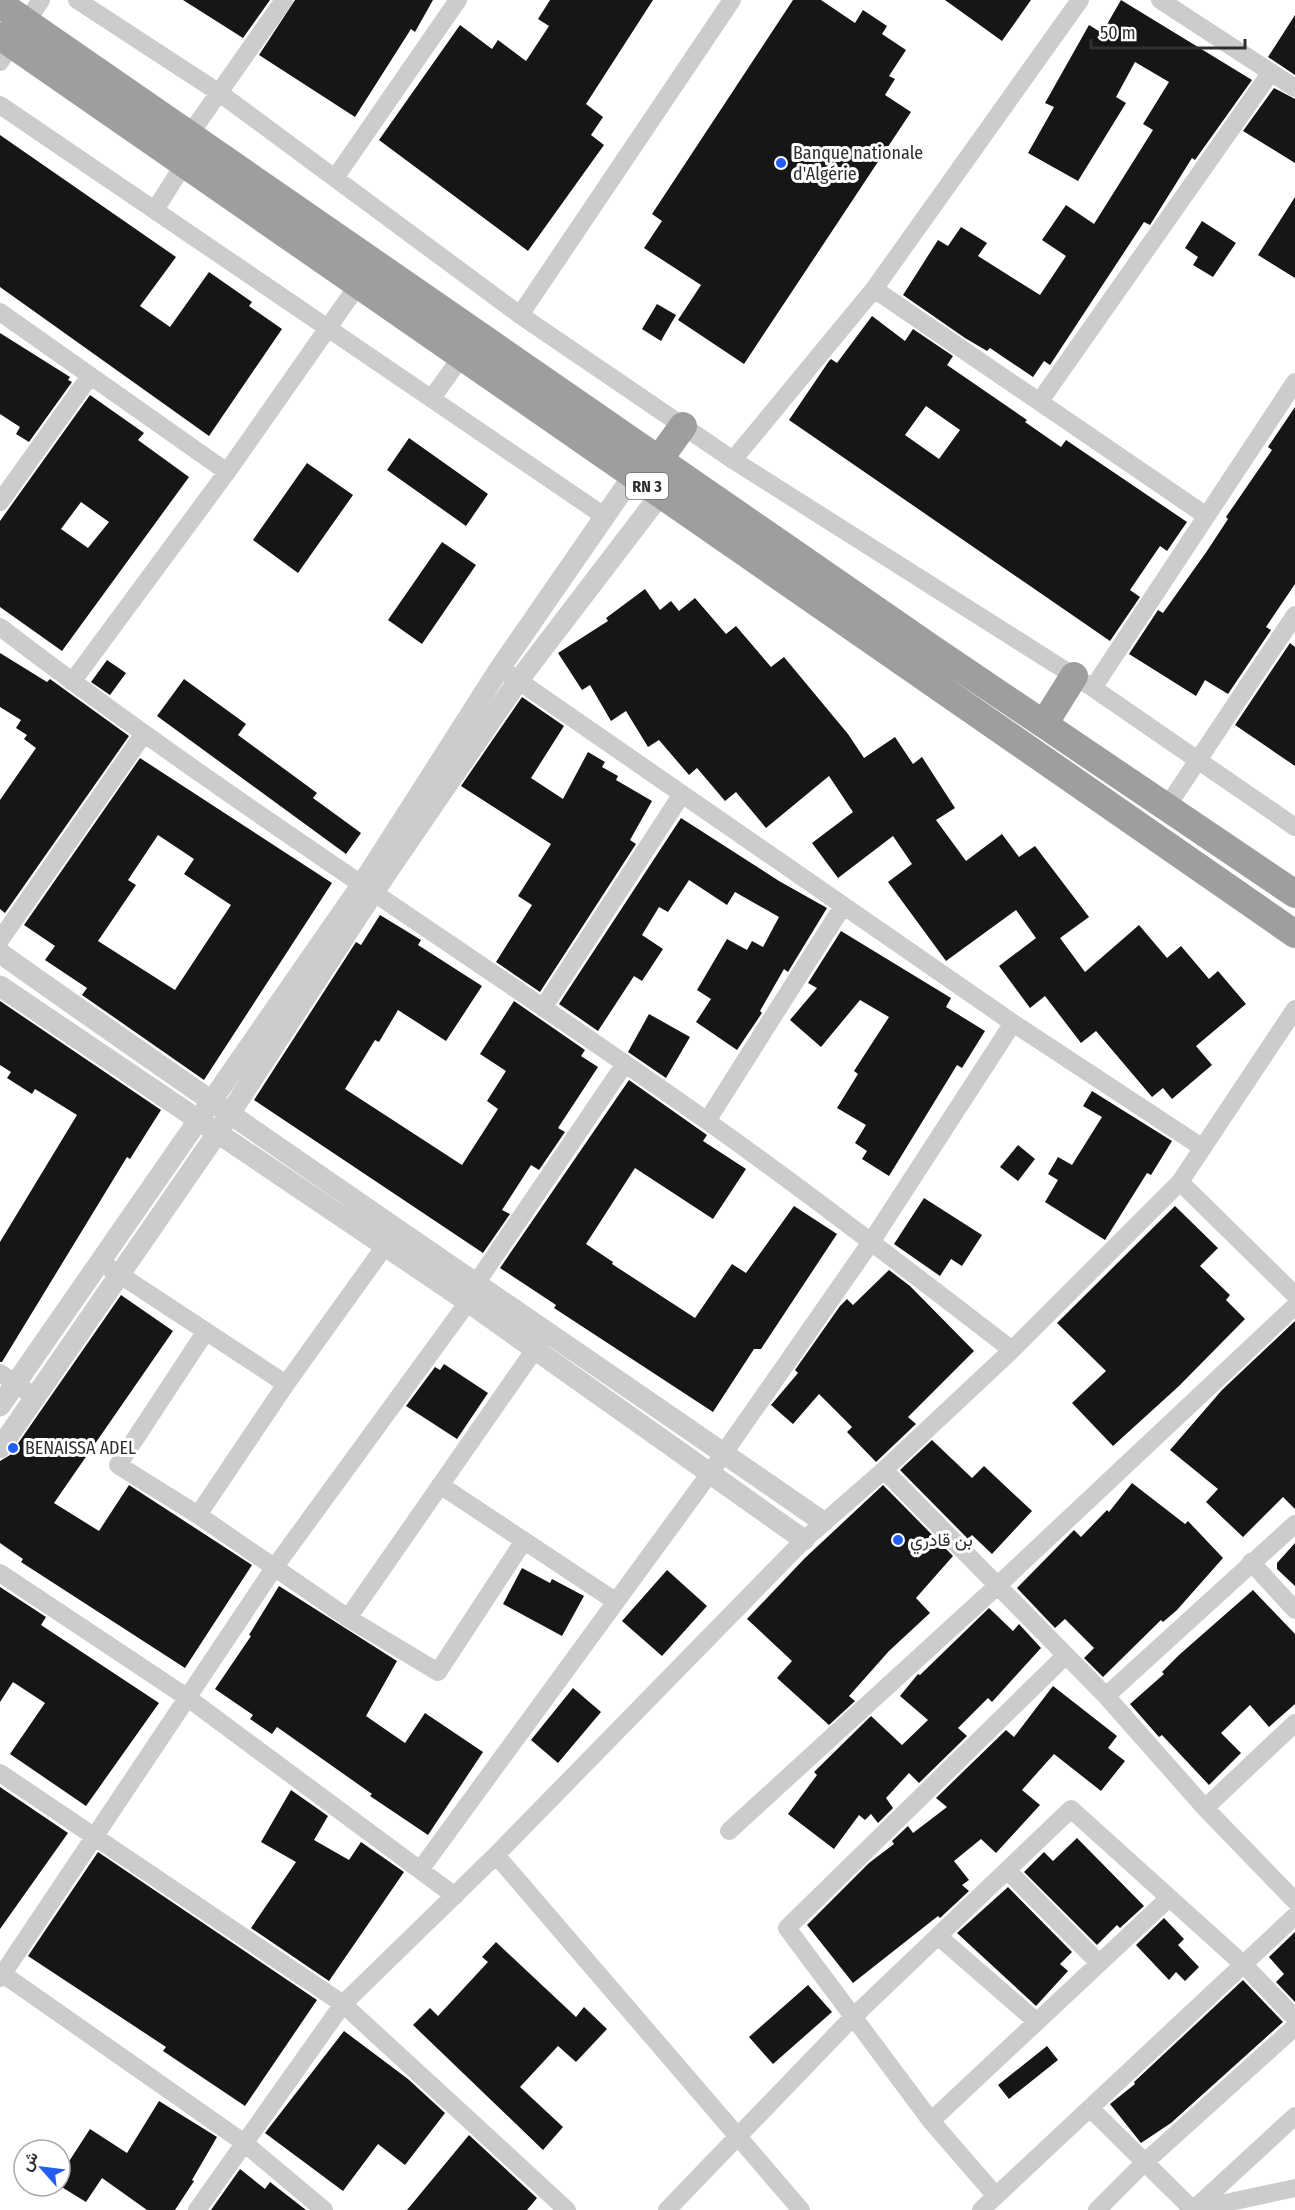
<svg xmlns="http://www.w3.org/2000/svg" width="1295" height="2210" font-family="'Fira Sans Condensed',Vazirmatn,sans-serif">
<style>
.building{fill:#161616;fill-rule:evenodd}
.lines{fill:none;stroke-linecap:round;stroke-linejoin:round}
.minor{stroke:#ccc;stroke-width:18}
.tertiary{stroke:#ccc;stroke-width:21}
.trunk{stroke:#9e9e9e;stroke-width:28}
.poi-dot{fill:#245df2;stroke:#fff;stroke-width:2}
.labels{text-anchor:middle;stroke-width:6;stroke-linejoin:round;paint-order:stroke}
.shield{fill:#fff;stroke:#6d6d6d;stroke-width:1.5}
.shield-label{font-size:16px;font-weight:bold;fill:#2f2f2f}
.poi-label{font-size:18px;fill:#2f2f2f;stroke:#fff;text-anchor:start}
</style>
<rect width="100%" height="100%" fill="#fff"/>
<path class="building" d="M183,0H270L243,38Z
M295,0H433L415,32L411,29L355,117L259,55Z
M550,0H653L586,104L603,117L591,135L604,145L528,251L379,140L460,25L492,49L498,40L526,61L549,26L538,19Z
M793,0H821L855,23L863,10L887,26L882,34L906,50L889,76L895,79L885,95L911,112L744,364L678,320L701,285L644,248L662,221L652,214Z
M945,0H1031L1002,41Z
M1121,0L1252,80L1195,160L1192,158L1150,225L1144,222L1050,365L1044,361L1033,377L990,348L987,351L965,338L903,295L938,240L948,246L961,227L987,243L978,256L1040,295L1066,256L1042,240L1066,205L1094,224L1153,130L1143,124L1169,82L1135,62L1116,97L1126,103L1078,181L1028,153L1054,107L1045,103L1089,25L1102,33Z
M1295,15V75L1268,57Z
M1274,88L1295,99V163L1243,131Z
M0,135L176,257L140,306L170,327L209,272L252,302L249,306L282,329L209,436L0,287Z
M1295,197V278L1258,255Z
M1202,221L1236,243L1213,277L1193,265L1198,257L1185,248Z
M657,304L676,315L661,341L642,329Z
M872,316L905,341L913,329L953,356L947,365L1027,420L1025,422L1061,447L1066,440L1187,522L1167,551L1160,546L1130,590L1140,597L1110,641L789,420L829,361L831,359L837,363ZM926,406L960,430L939,459L905,435Z
M0,333L70,377L68,380L72,382L29,442L16,434L20,427L0,414Z
M90,395L144,433L138,440L189,477L62,651L0,607V521ZM81,502L109,522L88,548L61,529Z
M1295,407V584L1266,627L1271,630L1228,694L1205,680L1196,696L1129,654L1158,610L1163,613L1207,551L1228,519L1226,517L1272,450L1268,447Z
M409,438L488,494L466,526L387,470Z
M307,463L353,495L298,573L253,540Z
M442,542L476,565L422,644L388,620Z
M645,589L660,610L671,601L679,611L695,598L726,634L736,626L771,667L784,657L848,734L864,758L895,737L913,764L922,757L955,808L936,820L966,861L1002,834L1019,857L1035,846L1089,917L1060,938L1085,972L1139,925L1167,958L1181,946L1209,979L1218,971L1246,1004L1196,1046L1212,1065L1172,1099L1163,1088L1152,1097L1096,1031L1081,1043L1045,996L1030,1008L999,966L1036,938L1016,910L946,961L888,882L912,864L893,836L838,878L812,843L853,812L829,776L766,828L736,792L725,801L697,768L689,775L659,740L648,747L626,711L611,721L590,685L582,690L558,653L608,621L606,618Z
M1290,643L1295,647V766L1235,725Z
M0,653L47,682L50,679L129,736L5,913L0,909V800L36,748L24,739L27,735L16,728L21,720L0,707Z
M107,660L126,673L110,695L91,682Z
M184,679L246,724L238,735L317,793L313,798L361,833L346,854L157,716Z
M522,697L564,726L531,778L563,799L588,752L605,762L602,767L618,776L616,780L652,801L630,840L636,844L540,992L496,962L532,905L518,896L551,844L461,786Z
M140,758L332,883L204,1080L82,995L87,988L45,960L55,946L24,925ZM158,835L194,859L184,874L231,905L175,990L98,941L136,885L128,880Z
M681,818L779,881L827,908L788,972L784,969L760,1011L762,1013L737,1050L696,1022L711,999L697,990L727,939L747,950L752,941L763,947L779,917L735,892L727,905L689,880L668,912L659,907L642,935L663,949L642,981L634,976L598,1031L559,1004Z
M380,915L421,940L418,945L482,986L446,1041L398,1010L379,1042L375,1040L345,1089L462,1165L498,1109L487,1101L506,1071L480,1054L514,1001L585,1050L581,1056L598,1067L558,1128L565,1132L539,1170L531,1165L502,1210L510,1214L483,1253L254,1100L356,942L361,945Z
M841,931L951,998L946,1007L985,1031L962,1068L957,1065L889,1176L862,1159L867,1151L855,1143L866,1125L837,1108L858,1074L854,1071L889,1017L860,1000L821,1047L790,1020L817,988L808,983Z
M0,1001L161,1110L130,1159L127,1157L2,1362H0V1242L77,1115L35,1089L32,1094L7,1078L11,1072L0,1065Z
M649,1014L690,1037L666,1078L628,1052Z
M629,1080L707,1135L703,1141L746,1169L713,1219L635,1168L586,1244L613,1262L612,1264L695,1318L732,1264L746,1273L794,1206L837,1234L761,1349H754L713,1412L554,1308L556,1305L500,1268Z
M1092,1091L1172,1141L1151,1175L1147,1173L1105,1240L1045,1202L1058,1180L1048,1174L1058,1157L1072,1165L1102,1117L1083,1106Z
M1018,1145L1035,1159L1018,1181L1000,1167Z
M924,1198L982,1235L962,1266L951,1259L940,1276L894,1244Z
M1175,1206L1218,1248L1200,1266L1230,1295L1226,1300L1245,1319L1179,1386L1113,1446L1072,1403L1106,1371L1057,1323Z
M889,1270L910,1286L974,1351L908,1417L916,1424L876,1462L847,1432L852,1427L819,1394L793,1424L771,1405L798,1373L795,1370L840,1306L847,1299L853,1305Z
M121,1295L173,1331L54,1503L99,1531L129,1485L252,1565L185,1668L21,1562L23,1559L0,1543V1461L10,1455Z
M1295,1321V1509L1283,1497L1243,1537L1206,1502L1218,1489L1170,1450L1222,1390Z
M444,1364L488,1393L457,1439L406,1406L435,1367L440,1370Z
M932,1440L972,1478L984,1466L1032,1511L992,1554L972,1535L968,1539L900,1470Z
M1132,1483L1185,1524L1188,1521L1223,1558L1177,1610L1163,1622L1161,1620L1103,1677L1084,1658L1094,1648L1065,1619L1055,1628L1017,1588L1074,1530L1081,1537L1107,1510L1109,1512Z
M883,1485L953,1556L916,1598L930,1613L889,1651L849,1696L855,1701L829,1725L777,1678L792,1661L747,1619L805,1558Z
M1295,1543V1586L1277,1569V1563Z
M522,1568L550,1583L552,1579L584,1596L562,1636L503,1604Z
M667,1570L707,1606L662,1656L622,1621Z
M279,1586L397,1661L366,1716L405,1743L425,1713L483,1752L428,1835L370,1796L372,1794L277,1727L272,1734L250,1719L253,1715L215,1689L251,1636L249,1635Z
M0,1587L46,1617L41,1625L159,1703L86,1806L10,1754L45,1703L13,1682L0,1702Z
M1253,1590L1295,1634V1704L1269,1727L1250,1705L1221,1733L1241,1753L1209,1785L1162,1735L1159,1737L1130,1704L1164,1674L1162,1672L1179,1655Z
M989,1608L1013,1631L1019,1624L1041,1648L992,1702L988,1698L958,1728L967,1736L919,1783L909,1773L886,1798L893,1808L878,1823L871,1814L865,1820L859,1815L834,1849L788,1814L817,1775L814,1772L871,1716L902,1745L928,1720L900,1696L918,1674L920,1675Z
M1053,1686L1117,1736L1108,1748L1125,1761L1101,1791L1054,1754L1022,1790L1040,1805L996,1853L981,1839L954,1861L969,1880L962,1885L969,1891L940,1918L938,1916L853,1983L807,1925L869,1863L894,1844L892,1841L908,1826L913,1833L947,1807L936,1798L1006,1730L1014,1737Z
M573,1688L601,1712L558,1763L531,1740Z
M0,1787L68,1833L0,1929Z
M291,1790L328,1816L314,1840L349,1860L361,1842L404,1872L329,1981L251,1928L296,1862L261,1842Z
M1077,1838L1144,1906L1120,1928L1117,1925L1097,1945L1024,1872L1044,1852L1053,1861Z
M98,1852L317,2000L245,2106L163,2051L166,2047L28,1956Z
M1008,1887L1072,1952L1060,1964L1068,1971L1036,2006L957,1933Z
M1164,1918L1184,1939L1178,1945L1199,1967L1185,1981L1176,1972L1169,1980L1136,1945Z
M1295,1932V2002L1276,1982L1284,1974L1269,1957Z
M496,1942L576,2017L584,2007L607,2029L576,2062L558,2046L520,2087L563,2127L543,2150L413,2025L430,2008L438,2016L488,1962L482,1957Z
M1243,1980L1283,2022L1171,2123L1141,2143L1110,2104L1135,2084L1134,2082Z
M808,1985L832,2012L773,2064L749,2037Z
M344,2031L408,2079L445,2113L405,2165L378,2144L343,2191L265,2133Z
M1047,2046L1058,2060L1009,2099L998,2085Z
M159,2101L217,2137L192,2180L194,2181L175,2210H147L102,2178L86,2202L60,2186V2163L66,2166L90,2129L127,2153Z
M469,2135L537,2198L527,2210H407Z
M240,2169L265,2189L270,2182L306,2210H211Z"/>
<g class="lines">
<path class="minor" d="M77,0L221,94L520,315L733,460L1093,688L1295,827
M1160,0L1295,88
M0,62L41,0
M0,105L604,516
M190,134L284,0
M335,178L458,0
M155,210L184,164
M874,289L1205,515
M0,312L227,472
M520,315L732,0
M432,398L462,356
M1040,401L1271,72
M733,460L874,289L1080,0
M0,502L90,376
M0,627C228,802 473,955 707,1121C811,1195 912,1273 1012,1350
M500,668L1013,1023L1203,1148
M72,682L227,472L358,285
M1093,688L1295,382
M1166,808L1295,615
M0,940L143,735
M543,1008L682,794
M707,1121L843,906
M1180,1182L1295,1295
M99,1261L286,1384L385,1246
M206,1331L118,1465L198,1515L286,1384
M0,1373L35,1397
M884,1470L1106,1696L1295,1524
M440,1485L615,1601
M198,1515L348,1618L438,1672L523,1542
M1251,1562L1295,1610
M0,1573L188,1698L455,1896
M348,1618L542,1339
M1106,1696L1205,1808L1295,1901
M0,1773L343,2004L567,2210
M1205,1808L1295,1723
M729,1831L996,1587L1295,1306
M496,1855L801,2210
M420,1870L710,1473L871,1242L1013,1023
M1007,1870L1099,1963
M938,1936L1037,2022
M0,1972L243,2142L324,2210
M0,1978L274,1568L468,1302L477,1282L624,1065
M1091,2109L1193,2210L1295,2188
M931,2121L1169,1898
M996,2196L931,2121L787,1928L1065,1656
M1195,2208L1295,2116
M197,2210L343,2004L496,1855L804,1540L884,1470L1012,1350L1180,1182L1295,1009
M667,2210L852,2018L1071,1809L1245,1966L1295,2018
M981,2210L1295,1916
M1097,2210L1145,2162L1295,2027"/>
<path class="tertiary" d="M0,953C272,1146 549,1332 823,1522
M0,986L468,1302L804,1540
M0,1406L362,884L500,668L641,464
M0,1448L218,1132L373,893L518,681L670,482"/>
<path class="trunk" d="M0,4L931,648L1295,894
M0,36L1295,934
M660,458L683,426
M1044,724L1074,676"/>
</g>
<g class="poi-dot">
<circle cx="781" cy="163" r="6"/>
<circle cx="13" cy="1448" r="6"/>
<circle cx="898" cy="1540" r="6"/>
</g>
<g class="labels">
<rect class="shield" x="626" y="473" width="42" height="26" rx="4.5"/>
<g class="shield-label">
<text x="647" y="492">RN 3</text>
</g>
<g class="poi-label">
<text x="793" y="159">Banque nationale<tspan x="793" dy="21">d'Algérie</tspan></text>
<text x="25" y="1454">BENAISSA ADEL</text>
<text x="910" y="1546">بن قادري</text>
</g>
</g>
<g transform="translate(42 2168) rotate(298)"><circle r="28" fill="#ffffff" stroke="#acacac" stroke-width="1.5"/>
<path d="M0-4.5L10 22L0 15L-10 22Z" fill="#245df2"/>
<text y="-9" font-size="16" font-weight="bold" text-anchor="middle" fill="#2f2f2f">ش</text>
</g>
<path d="M1091 39v9h154v-9" fill="none" stroke="#2f2f2f" stroke-width="3"/>
<text x="1100" y="39" font-size="18" fill="#2f2f2f" stroke="#ffffff" stroke-width="4.5" paint-order="stroke">50 m</text>
</svg>
